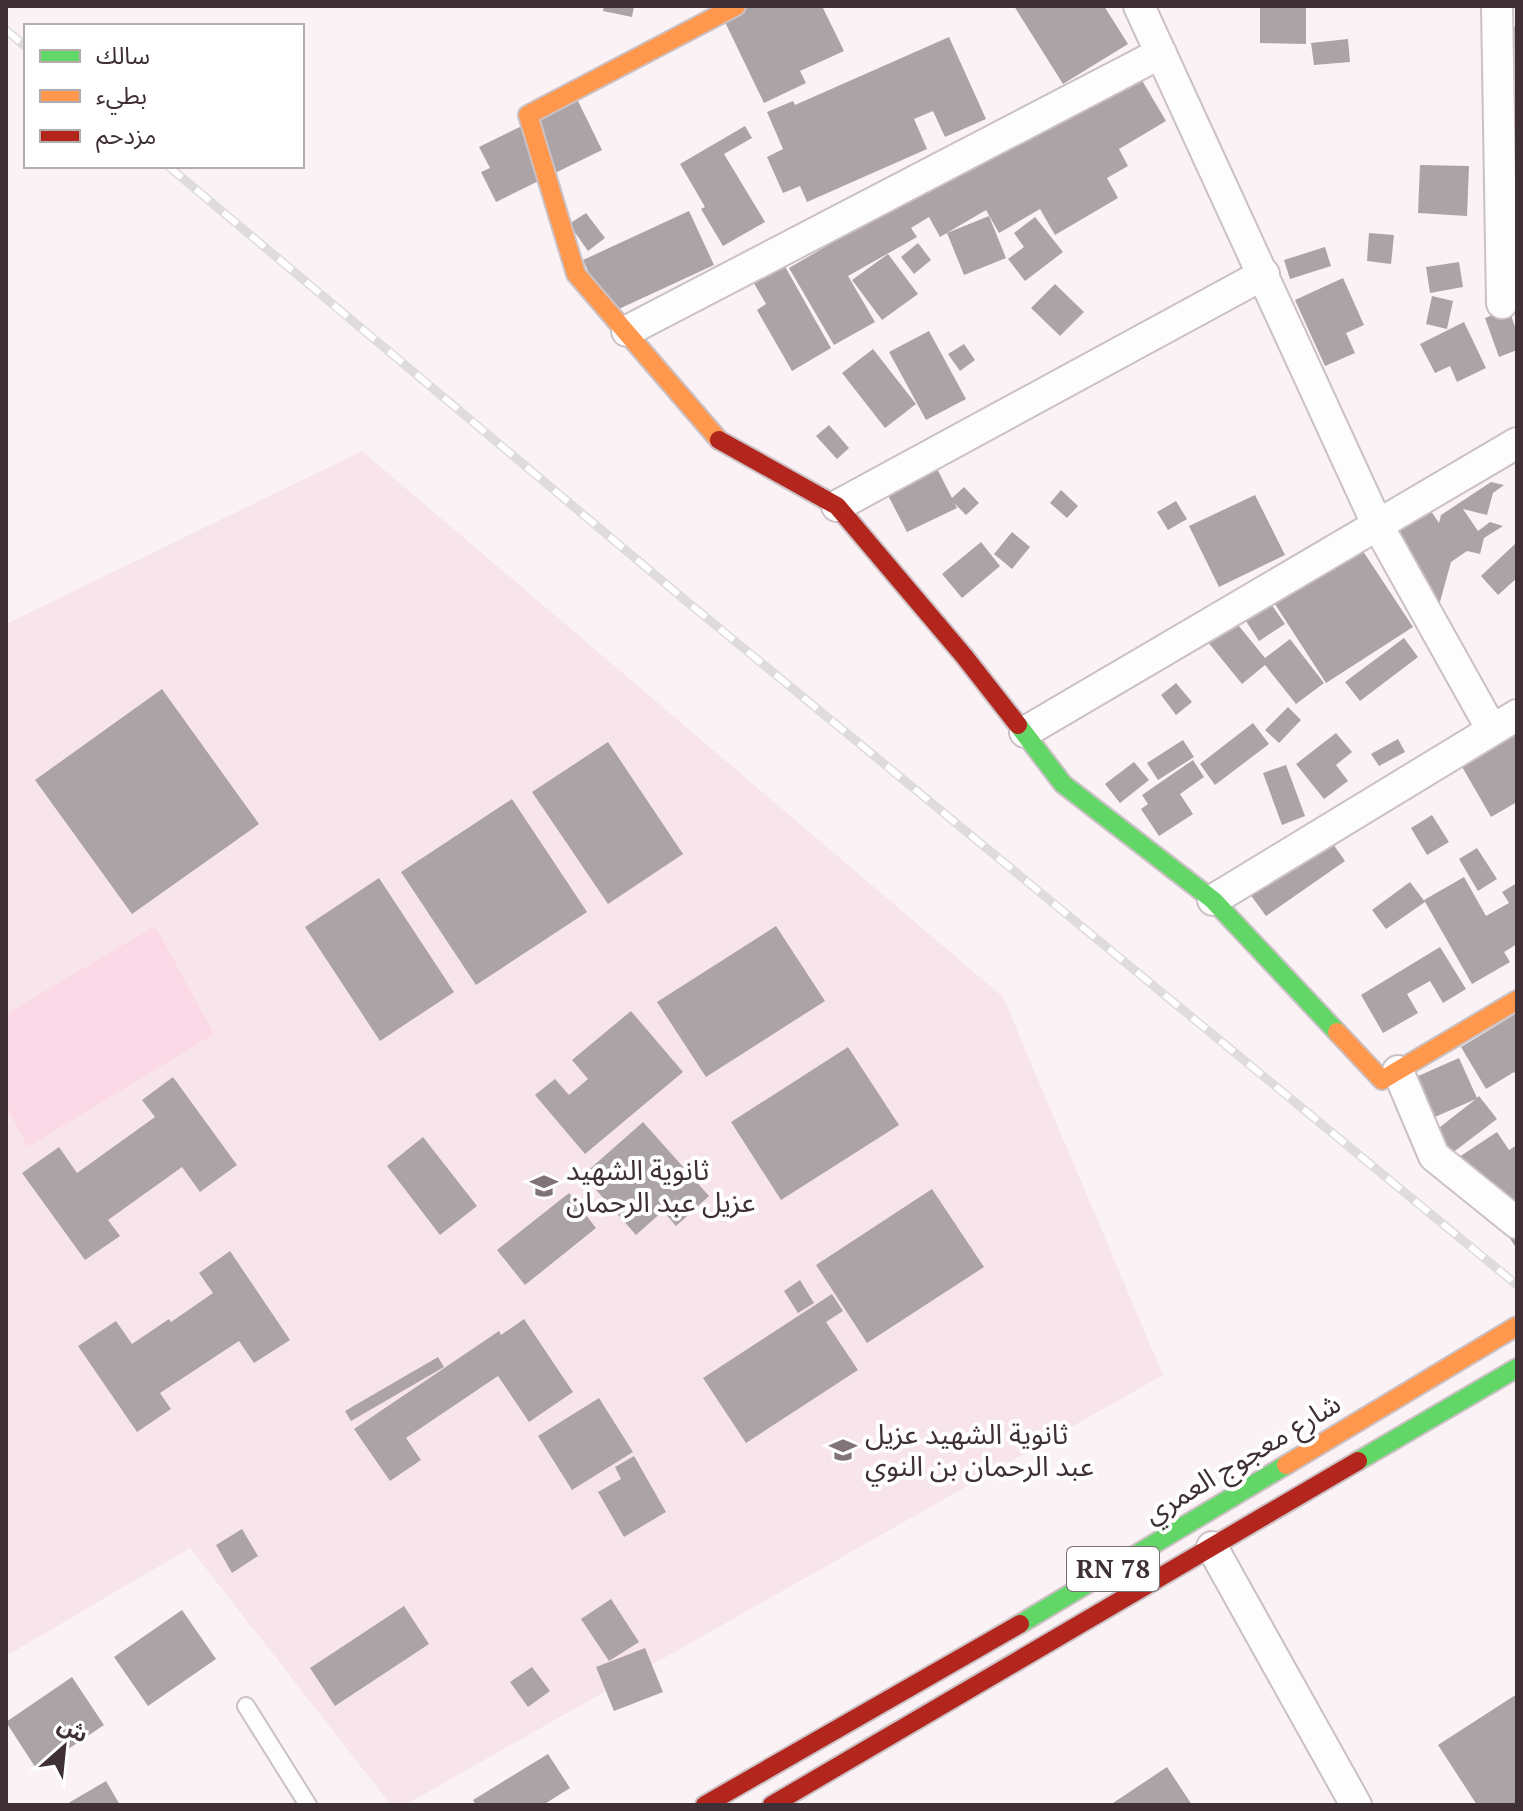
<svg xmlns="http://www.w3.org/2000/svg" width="1523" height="1811" font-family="'PT Serif','Noto Sans Arabic',serif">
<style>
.built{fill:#f8e5ec}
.pitch{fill:#fbd9e6}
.building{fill:#aca3a6}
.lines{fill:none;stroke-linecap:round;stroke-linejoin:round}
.lane-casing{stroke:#cbc1c5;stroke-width:20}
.street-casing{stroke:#cbc1c5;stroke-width:34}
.fast-casing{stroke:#cbc1c5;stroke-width:22}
.slow-casing{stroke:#cbc1c5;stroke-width:22}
.jam-casing{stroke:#cbc1c5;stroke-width:22}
.lane{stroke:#fefdfe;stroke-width:16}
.street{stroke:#fefdfe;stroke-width:30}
.fast{stroke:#63d668;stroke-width:18}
.slow{stroke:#ff974d;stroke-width:18}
.jam{stroke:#b3261e;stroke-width:18}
.rail-casing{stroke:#dedbdc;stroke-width:9}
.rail{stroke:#fff;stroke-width:6;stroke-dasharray:18;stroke-linecap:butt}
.labels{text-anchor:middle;stroke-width:8;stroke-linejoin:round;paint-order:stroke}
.shield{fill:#fff;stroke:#786e72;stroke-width:2}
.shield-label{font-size:26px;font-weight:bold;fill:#3e3035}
.poi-label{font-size:28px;fill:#3e3035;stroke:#fff;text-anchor:start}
.street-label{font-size:28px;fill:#3e3035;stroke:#fff}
</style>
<rect width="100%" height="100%" fill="#faf2f5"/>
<path class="built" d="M362,451L1003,997L1163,1375L405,1805H391L190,1548L6,1656V624Z"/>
<path class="pitch" d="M155,926L214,1034L28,1147L6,1107V1014Z"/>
<path class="building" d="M604,6H634L632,17L603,11Z
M749,6H822L844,51L800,71L806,83L764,103L723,18Z
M1014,6H1104L1128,44L1063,84Z
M1260,6H1306V44L1260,43Z
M1498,26L1517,27V90H1497Z
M949,37L986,119L945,137L933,111L914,119L927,149L807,202L800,186L783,193L767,157L783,149L767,112L793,101L795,105Z
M1348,39L1350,62L1314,65L1311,43Z
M1134,67L1166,121L1119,149L1128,166L1107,178L1118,198L1055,235L1040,209L999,233L986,210L940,237L929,217L911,228L917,237L848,276L875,322L834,345L789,268Z
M577,99L602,150L496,202L481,172L490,168L479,147Z
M745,126L752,138L724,154L765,222L723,246L701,209L705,207L680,164Z
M1420,165L1469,166L1467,216L1418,213Z
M689,211L714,265L608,314L583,260Z
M586,213L605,238L588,251L569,224Z
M989,216L1006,258L964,275L947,233Z
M1035,217L1063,252L1025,281L1008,259L1024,247L1014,233Z
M1369,233L1394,235L1391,264L1367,261Z
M918,243L931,260L914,274L901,257Z
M1325,247L1331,266L1290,279L1284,260Z
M888,254L918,294L882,320L852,280Z
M1459,262L1463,287L1430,293L1426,267Z
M783,263L831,348L792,371L757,310L766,304L752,280Z
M1343,278L1364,325L1346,333L1355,353L1325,366L1295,300Z
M1055,284L1084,312L1060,336L1031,308Z
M1432,296L1453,301L1447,329L1426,324Z
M1509,309L1517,333V350L1499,357L1485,318Z
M1464,322L1486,368L1457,382L1450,366L1435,373L1420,344Z
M929,331L966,399L926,420L889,352Z
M964,344L975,360L960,371L948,354Z
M873,349L916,404L885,428L842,373Z
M829,425L849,448L837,459L816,436Z
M931,457L952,498L964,487L979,503L966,515L955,504L957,508L907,532L881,482Z
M1491,482L1504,485L1493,493L1487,515L1463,509L1478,531L1490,522L1503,526L1484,538L1480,554L1467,551L1451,562L1438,609L1388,535L1429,508L1439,523L1441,515Z
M1061,490L1078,506L1067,518L1050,503Z
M1255,495L1285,555L1219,587L1189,526Z
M1176,501L1187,519L1168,530L1157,512Z
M1012,532L1030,547L1012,569L994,554Z
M981,542L1000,566L962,598L942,574Z
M1517,542V578L1498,595L1481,576Z
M1359,545L1413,627L1326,683L1273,601Z
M1269,601L1285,624L1259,641L1244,618Z
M1234,620L1265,658L1290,639L1324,683L1296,704L1265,665L1242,684L1207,641Z
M1404,638L1418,657L1360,701L1345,682Z
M1176,683L1192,702L1176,715L1161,695Z
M162,689L259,824L132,914L35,780Z
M1288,707L1301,720L1279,743L1265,730Z
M1253,723L1269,744L1215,785L1200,764Z
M1336,733L1352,752L1336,765L1348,781L1324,799L1296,764Z
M1517,734V802L1491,817L1461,765Z
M1398,739L1405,752L1379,766L1371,754Z
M1183,740L1194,757L1158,780L1147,763Z
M608,742L683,854L608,904L532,792Z
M1193,760L1204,777L1180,794L1193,814L1159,836L1141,809L1148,804L1142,795Z
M1134,762L1149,780L1120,803L1105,784Z
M1286,765L1305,816L1282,825L1263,773Z
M512,799L587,912L476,985L401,872Z
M1432,815L1449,842L1427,855L1411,828Z
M1326,834L1345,861L1266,916L1247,890Z
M1477,848L1497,879L1478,891L1459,859Z
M1464,877L1486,916L1509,903L1502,892L1517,883V944L1504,952L1510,962L1472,984L1424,900Z
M379,878L454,992L380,1041L305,927Z
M1410,882L1425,902L1386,929L1372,910Z
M776,926L825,1001L706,1077L657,1002Z
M1440,947L1466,989L1443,1003L1430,981L1407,994L1418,1013L1383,1033L1361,995Z
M631,1011L683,1072L585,1154L535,1095L555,1079L569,1095L588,1079L572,1060Z
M1517,1013V1076L1514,1072L1486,1089L1461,1047Z
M848,1047L899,1125L781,1200L731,1122Z
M1459,1058L1477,1098L1479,1096L1497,1119L1439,1163L1422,1141L1476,1099L1419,1124L1400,1084Z
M173,1077L237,1165L200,1192L182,1167L108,1220L120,1236L85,1260L22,1173L59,1147L77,1173L155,1117L142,1100Z
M643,1122L709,1196L676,1226L663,1211L636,1235L583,1175Z
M1497,1132L1509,1150L1517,1145V1249L1456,1159Z
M423,1137L477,1206L440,1235L387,1166Z
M932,1189L984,1267L867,1343L816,1265Z
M569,1193L596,1228L525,1285L497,1250Z
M230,1251L290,1340L254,1363L239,1341L160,1393L171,1409L137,1432L78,1346L116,1321L132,1344L169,1319L171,1322L213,1293L199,1273Z
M800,1280L814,1303L798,1313L784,1291Z
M832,1294L843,1311L826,1322L858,1370L746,1443L703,1378Z
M524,1319L573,1392L529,1422L498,1376L406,1438L421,1460L390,1481L354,1429L499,1331L501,1335Z
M438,1357L444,1367L351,1421L345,1411Z
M599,1398L633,1452L572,1490L538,1436Z
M634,1456L666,1512L624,1537L598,1492L621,1479L615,1467Z
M242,1529L258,1556L232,1573L216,1545Z
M611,1599L639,1642L609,1661L581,1619Z
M404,1606L429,1644L335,1706L310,1668Z
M182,1610L216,1659L148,1706L114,1657Z
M645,1648L663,1692L614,1711L596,1667Z
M532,1667L550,1691L528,1707L510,1682Z
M72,1677L104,1725L37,1770L6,1722Z
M1517,1694V1805H1477L1438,1745Z
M548,1754L570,1788L543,1805H476L473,1800Z
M1167,1767L1192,1805H1110Z
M106,1781L120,1805H65Z"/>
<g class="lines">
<g class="lane-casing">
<path id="lane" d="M246,1706L308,1805"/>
</g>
<g class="street-casing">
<path id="street" d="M1139,6L1377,524L1492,730
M1497,6L1502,303
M627,331L1161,53
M837,506L1264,274
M1025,732L1517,443
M1213,900L1517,715
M1398,1071L1434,1156L1517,1223
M1212,1547L1356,1805"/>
</g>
<g class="fast-casing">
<path id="fast" d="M1018,725L1063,784L1213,900L1337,1032
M1358,1461L1517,1368
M1020,1624L1286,1465"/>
</g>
<g class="slow-casing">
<path id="slow" d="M719,440L576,274L528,115L736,6
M1337,1032L1382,1080L1517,1000
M1286,1465L1517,1326"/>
</g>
<g class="jam-casing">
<path id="jam" d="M719,440L837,506L964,656L1018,725
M705,1805L1020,1624
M772,1805L1358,1461"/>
</g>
<use href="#lane" class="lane"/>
<use href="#street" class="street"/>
<use href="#fast" class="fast"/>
<use href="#slow" class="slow"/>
<use href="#jam" class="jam"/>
<g class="rail-casing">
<path id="rail" d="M6,30L26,47
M168,166L685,600L1517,1285"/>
</g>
<use href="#rail" class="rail"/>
</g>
<defs>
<g id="school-bare" transform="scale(2.16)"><path d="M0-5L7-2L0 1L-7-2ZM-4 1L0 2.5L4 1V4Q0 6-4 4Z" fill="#807478" stroke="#fff" stroke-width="2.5" paint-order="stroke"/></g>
</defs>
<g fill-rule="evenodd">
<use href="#school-bare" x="544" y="1186"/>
<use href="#school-bare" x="843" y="1450"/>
</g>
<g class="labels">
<rect class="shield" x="1067" y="1547" width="92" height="44" rx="6"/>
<g class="shield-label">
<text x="1113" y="1578">RN 78</text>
</g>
<g class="poi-label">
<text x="566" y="1180">ثانوية الشهيد<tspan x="566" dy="32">عزيل عبد الرحمان</tspan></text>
<text x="865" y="1444">ثانوية الشهيد عزيل<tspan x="865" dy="32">عبد الرحمان بن النوي</tspan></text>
</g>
<g class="street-label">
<text transform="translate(1242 1458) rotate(-31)" y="10">شارع معجوج العمري</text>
</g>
</g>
<rect width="1523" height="1811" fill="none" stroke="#3e3035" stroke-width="16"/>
<rect x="24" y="24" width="280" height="144" fill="#ffffff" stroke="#b2acae" stroke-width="2"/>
<rect x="40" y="50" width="40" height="12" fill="#63d668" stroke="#b2acae" stroke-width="2"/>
<text x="96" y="64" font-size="24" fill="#3e3035">سالك</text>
<rect x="40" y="90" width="40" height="12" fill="#ff974d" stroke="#b2acae" stroke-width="2"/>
<text x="96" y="104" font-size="24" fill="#3e3035">بطيء</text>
<rect x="40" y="130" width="40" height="12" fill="#b3261e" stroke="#b2acae" stroke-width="2"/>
<text x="96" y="144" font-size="24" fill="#3e3035">مزدحم</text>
<g transform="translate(64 1747) rotate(27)" stroke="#ffffff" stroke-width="6" paint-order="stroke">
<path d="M0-6L14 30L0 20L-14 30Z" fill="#3e3035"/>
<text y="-12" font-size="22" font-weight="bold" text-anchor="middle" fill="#3e3035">ش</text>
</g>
</svg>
